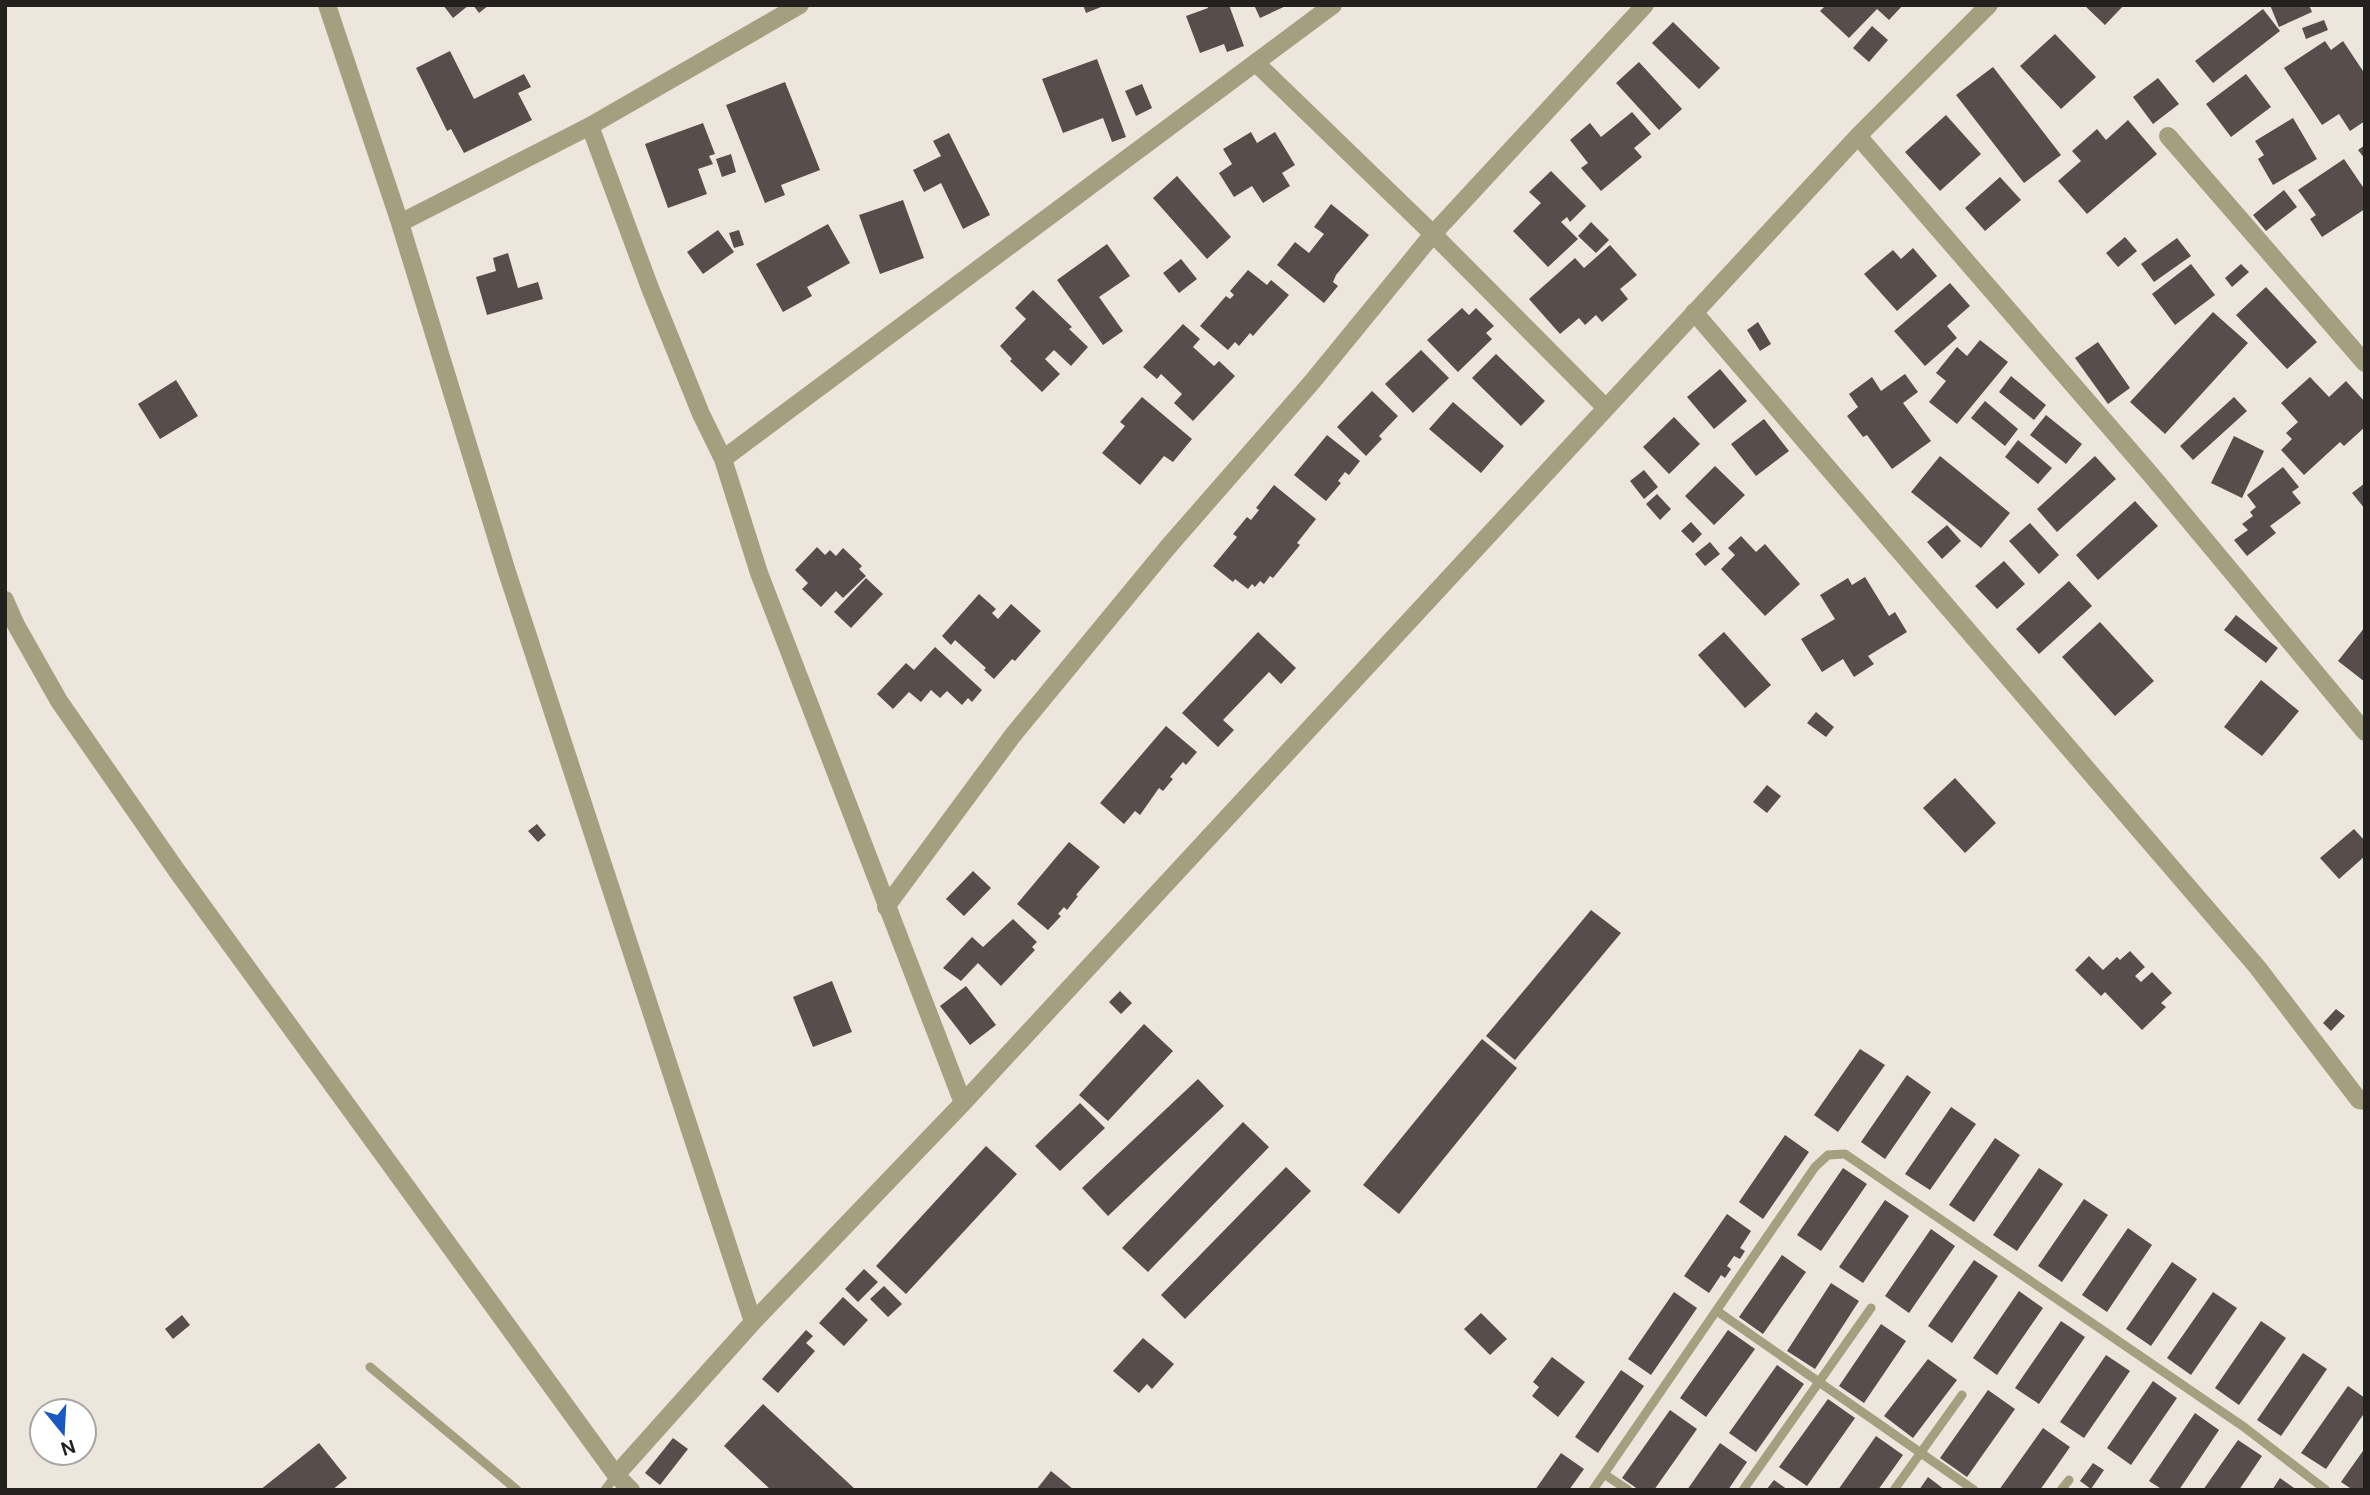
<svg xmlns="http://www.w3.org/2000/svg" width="2370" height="1495" font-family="'DM Sans',sans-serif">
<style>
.building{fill:#574d4b}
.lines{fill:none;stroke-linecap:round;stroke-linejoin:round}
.lane{stroke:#a4a07f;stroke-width:9}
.street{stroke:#a4a07f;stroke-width:18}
</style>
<rect width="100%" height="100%" fill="#ede6dd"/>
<path class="building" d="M443,5H469L453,18Z
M473,5H489L479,13Z
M1083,5H1106L1086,13Z
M1207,5H1229L1244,46L1227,52L1224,44L1200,53L1186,16L1208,8Z
M1254,5H1288L1260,18Z
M1826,5H1903L1889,20L1877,9L1849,38L1820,11Z
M2084,5H2124L2105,25Z
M2270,5H2309L2312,12L2279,27Z
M2263,9L2280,31L2213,83L2195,61Z
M2324,20L2328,30L2306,39L2302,28Z
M1673,22L1720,68L1699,89L1652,43Z
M1872,26L1888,40L1869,62L1853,48Z
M2055,34L2096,77L2061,109L2020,66Z
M2325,41L2331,50L2343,41L2365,74V121L2350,131L2339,114L2322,125L2284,68Z
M450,51L474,99L524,74L531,87L518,93L532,120L464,153L451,129L447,131L416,68Z
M1097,59L1126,137L1112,142L1103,118L1063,133L1042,79Z
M1639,62L1682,109L1659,130L1616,83Z
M1993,67L2061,155L2024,183L1956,95Z
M2246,74L2271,107L2231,137L2206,104Z
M2158,78L2179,104L2153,124L2133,97Z
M785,82L820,170L781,185L785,195L765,203L726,105Z
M1142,84L1152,108L1136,116L1125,91Z
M1632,112L1651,134L1634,148L1642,157L1601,191L1581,168L1588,163L1570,140L1590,123L1601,137Z
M1946,115L1981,154L1940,191L1905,152Z
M2293,118L2317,159L2273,185L2258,159L2264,155L2255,141Z
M2128,120L2157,154L2087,214L2058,181L2081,161L2072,151L2097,129L2106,140Z
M703,123L715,154L709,156L713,164L698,169L707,194L668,208L645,144Z
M1251,132L1257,143L1275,132L1295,165L1282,173L1290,186L1263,203L1252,186L1234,197L1219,173L1232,164L1223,149Z
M949,133L990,215L963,229L941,183L924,192L913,170L941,156L933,141Z
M2365,145V159L2358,150Z
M731,154L736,172L722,177L716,159Z
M2344,159L2365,190V209L2322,237L2310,219L2316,215L2298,190Z
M1551,171L1586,206L1570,222L1567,217L1561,222L1578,239L1548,267L1513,231L1541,203L1529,192Z
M1177,176L1231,237L1207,259L1153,198Z
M2000,177L2021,200L1985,231L1965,208Z
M2284,190L2297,207L2266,231L2253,215Z
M903,200L924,258L880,274L859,215Z
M1331,204L1369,235L1336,275L1333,282L1338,286L1324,303L1277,265L1295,242L1309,253L1324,234L1314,227Z
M1591,222L1609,240L1596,253L1578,236Z
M828,224L850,263L807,287L812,296L783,312L756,264Z
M718,230L734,252L703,274L687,252Z
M739,230L744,245L734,248L729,233Z
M2125,237L2137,251L2118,267L2106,253Z
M2177,238L2191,256L2154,282L2141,264Z
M1107,244L1130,276L1099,297L1123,331L1103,345L1057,280Z
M1610,245L1637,275L1620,289L1628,299L1602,322L1596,315L1585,325L1579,318L1560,334L1529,299L1575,258L1584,268Z
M1913,248L1937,276L1897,311L1864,274L1893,250L1901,259Z
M508,253L518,288L538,282L543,299L487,315L476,277L496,271L493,258Z
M1181,259L1197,279L1179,293L1163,273Z
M2191,264L2215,295L2175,325L2152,294Z
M2241,264L2249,272L2232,287L2225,278Z
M1248,270L1267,285L1271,280L1289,295L1253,336L1250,333L1239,346L1235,342L1228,350L1200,326L1226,296L1230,299L1234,295L1230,291Z
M1950,283L1970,306L1947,326L1957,338L1925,366L1894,331Z
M2266,287L2317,342L2287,369L2236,315Z
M1033,290L1072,327L1069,329L1088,347L1071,366L1054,350L1045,359L1060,374L1042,392L1010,361L1012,359L1000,346L1026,319L1015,308Z
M1462,308L1469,315L1476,308L1494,326L1486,333L1492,339L1458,372L1427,340Z
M2213,312L2248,343L2165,434L2130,402Z
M1758,322L1771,344L1760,351L1747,330Z
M1183,324L1200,339L1193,347L1214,366L1219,361L1235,376L1193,421L1174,403L1182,394L1161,374L1157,379L1143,367Z
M1980,340L2008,362L1957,424L1929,402L1946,381L1936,373L1957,347L1967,356Z
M2098,342L2130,388L2108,404L2075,358Z
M1421,350L1449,378L1413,413L1385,384Z
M1496,354L1545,401L1521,426L1472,378Z
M1720,369L1747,401L1714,429L1687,397Z
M1905,374L1918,392L1903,403L1931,441L1892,469L1867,435L1863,437L1847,416L1858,407L1849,394L1872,377L1881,391Z
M2011,376L2046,405L2034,420L1999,392Z
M2310,377L2329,397L2346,381L2365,402V427L2344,446L2340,442L2304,475L2281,450L2292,439L2286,433L2298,422L2281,403Z
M176,380L198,416L160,439L138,404Z
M1372,391L1398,416L1379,436L1382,439L1366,456L1337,427Z
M1142,397L1192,439L1173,462L1164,456L1140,485L1102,453L1125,426L1120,422Z
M2234,397L2247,411L2193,460L2180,446Z
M1985,401L2018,429L2005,446L1971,418Z
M1453,402L1504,446L1481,473L1429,429Z
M2046,415L2082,444L2066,464L2030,435Z
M1674,417L1700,444L1669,474L1643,447Z
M1764,419L1789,451L1756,476L1731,444Z
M1327,435L1360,461L1349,475L1345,472L1338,481L1341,483L1326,501L1294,475Z
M2234,436L2264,451L2242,498L2211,483Z
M2018,440L2052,468L2038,484L2005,457Z
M1940,456L2010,513L1981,548L1911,492Z
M2095,456L2116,479L2057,532L2037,509Z
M1715,466L1745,495L1714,525L1685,496Z
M2283,467L2299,487L2292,492L2301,503L2270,526L2276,533L2247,556L2234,540L2248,530L2242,524L2253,516L2250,512L2256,507L2247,495Z
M1644,470L1658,487L1644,499L1630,481Z
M2365,483V509L2352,493Z
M1274,485L1316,519L1297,543L1300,545L1273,578L1270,576L1264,584L1260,581L1255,587L1252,584L1248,589L1235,579L1233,582L1213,566L1237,537L1233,534L1247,517L1251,520L1259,510L1256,508Z
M1657,494L1671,509L1660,520L1646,504Z
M2135,501L2158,526L2098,580L2076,555Z
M1691,522L1702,534L1693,543L1681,531Z
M2030,523L2059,555L2039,574L2009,541Z
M1947,525L1961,541L1942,559L1927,542Z
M1741,536L1756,552L1765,544L1800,584L1765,616L1721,569L1735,555L1728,548Z
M1710,542L1720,554L1705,566L1695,554Z
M817,547L825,555L830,550L836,556L843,548L862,566L859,569L866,576L843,598L836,591L821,607L802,589L808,583L795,570Z
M2004,561L2025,584L1997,609L1975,586Z
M1865,577L1889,616L1895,612L1907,632L1868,656L1874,664L1854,677L1843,659L1822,672L1801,639L1835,619L1820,595L1848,578L1852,585Z
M866,578L883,594L851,628L834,612Z
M2069,581L2092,606L2039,654L2016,629Z
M979,594L996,609L992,613L998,619L1011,604L1041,631L1015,661L1012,659L994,679L984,670L986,668L955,640L951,645L942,636Z
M2236,615L2278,648L2266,663L2224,630Z
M2100,622L2154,681L2115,716L2062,657Z
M2365,627V682L2338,661Z
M1258,632L1296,668L1281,684L1269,672L1223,720L1234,730L1218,747L1182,713Z
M1724,632L1771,685L1745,708L1698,655Z
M935,647L982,690L972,702L968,698L962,705L947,691L940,698L931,690L921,702L909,692L893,709L877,694L906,663L914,670Z
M2261,680L2299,711L2262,756L2224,727Z
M1816,712L1834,727L1826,737L1807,723Z
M1166,726L1197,752L1186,765L1183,762L1170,777L1173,779L1163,791L1159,788L1140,815L1135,811L1124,824L1100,803Z
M1955,778L1996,823L1965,853L1923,808Z
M1767,785L1781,796L1767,813L1753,802Z
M537,824L546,835L538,842L528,831Z
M2354,829L2365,841V856L2339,879L2320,858Z
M1069,842L1100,867L1076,895L1078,896L1067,910L1064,907L1058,914L1061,916L1048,930L1017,904Z
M973,871L991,888L964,916L946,899Z
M1591,910L1621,933L1515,1060L1486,1036Z
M1013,919L1037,942L1032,947L1035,950L1001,986L978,963L961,981L943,968L972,937L983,947Z
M2130,951L2145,967L2135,976L2141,982L2152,972L2172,993L2161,1003L2166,1007L2142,1030L2105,992L2101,996L2075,970L2089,956L2103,970L2117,957L2120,960Z
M832,981L852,1032L813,1047L793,997Z
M966,986L996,1025L970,1045L940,1006Z
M1120,991L1132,1003L1121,1014L1109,1002Z
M2336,1009L2345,1016L2331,1031L2323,1023Z
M1144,1024L1173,1051L1108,1121L1079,1095Z
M1482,1039L1517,1068L1399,1214L1363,1185Z
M1860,1049L1885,1065L1838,1132L1814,1115Z
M1907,1075L1931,1092L1885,1159L1861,1142Z
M1198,1079L1224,1106L1108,1216L1082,1188Z
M1080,1103L1105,1128L1060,1171L1035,1146Z
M1951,1107L1976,1124L1930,1190L1905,1174Z
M1243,1122L1269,1147L1148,1272L1122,1248Z
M1785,1135L1809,1152L1763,1219L1739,1202Z
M1995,1138L2020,1155L1974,1222L1949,1205Z
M986,1146L1017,1174L906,1294L876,1266Z
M1286,1167L1311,1191L1185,1319L1161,1295Z
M1843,1168L1867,1184L1821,1251L1797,1235Z
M2039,1168L2063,1184L2017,1251L1993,1235Z
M2084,1199L2108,1215L2062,1282L2038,1266Z
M1885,1200L1909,1216L1863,1283L1839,1267Z
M1727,1214L1751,1231L1740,1248L1745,1251L1740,1259L1734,1256L1727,1266L1731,1269L1725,1278L1721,1275L1709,1293L1684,1276Z
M2128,1228L2152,1245L2107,1312L2082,1295Z
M1931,1229L1955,1246L1909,1313L1885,1296Z
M1782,1255L1806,1272L1763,1334L1739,1317Z
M1974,1260L1998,1276L1952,1343L1928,1326Z
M2172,1262L2197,1279L2151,1346L2126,1329Z
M864,1269L878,1282L858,1302L845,1289Z
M1831,1283L1859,1301L1815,1369L1787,1351Z
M884,1286L902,1304L888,1317L870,1299Z
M2019,1291L2043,1308L1997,1375L1973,1358Z
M1674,1292L1697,1308L1651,1375L1628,1359Z
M2213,1292L2237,1308L2191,1375L2167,1358Z
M843,1297L868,1320L844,1346L819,1323Z
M1481,1313L1507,1339L1490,1355L1464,1329Z
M182,1315L190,1325L173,1339L165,1329Z
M2061,1321L2085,1337L2039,1404L2015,1388Z
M2261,1321L2286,1338L2239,1405L2215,1388Z
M1881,1324L1906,1341L1864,1403L1839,1386Z
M806,1330L813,1336L806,1343L815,1351L778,1393L762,1379Z
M1728,1330L1755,1349L1706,1417L1680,1398Z
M1143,1338L1174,1364L1152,1389L1147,1384L1139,1393L1113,1371Z
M2303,1353L2327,1369L2281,1436L2257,1420Z
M2106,1355L2130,1371L2084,1438L2060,1422Z
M1552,1357L1585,1382L1558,1417L1532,1396L1539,1387L1533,1382Z
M1928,1359L1957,1380L1913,1438L1884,1416Z
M1777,1365L1804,1384L1756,1452L1729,1433Z
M1621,1370L1644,1386L1598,1453L1575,1437Z
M2153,1381L2177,1398L2131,1465L2107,1448Z
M2348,1386L2365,1398V1412L2326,1469L2301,1453Z
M1988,1390L2015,1409L1967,1477L1940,1458Z
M1828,1399L1855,1418L1807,1486L1779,1467Z
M763,1404L856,1490H771L724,1446Z
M1670,1410L1697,1429L1654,1490H1639L1622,1478Z
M2195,1413L2219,1430L2179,1490H2163L2149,1481Z
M2043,1428L2070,1447L2040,1490H1999Z
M1876,1436L1903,1455L1878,1490H1838Z
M673,1438L688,1449L660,1485L645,1473Z
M2238,1440L2262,1456L2239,1490H2203Z
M319,1443L347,1478L332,1490H260Z
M1720,1443L1747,1462L1728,1490H1687Z
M2365,1448V1490H2353L2341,1482Z
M1561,1453L1584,1469L1569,1490H1535Z
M2093,1463L2104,1470L2091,1489L2080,1481Z
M1051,1471L1074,1490H1036Z
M1928,1477L1945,1490H1919Z
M2280,1478L2297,1490H2272Z
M1774,1480L1788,1490H1766Z"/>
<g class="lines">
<path class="lane" d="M1717,1311L1974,1490
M370,1367L517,1490
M1604,1474L1628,1490
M605,1490L616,1475
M1593,1490L1815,1167L1828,1155L1845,1154L2244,1427L2326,1490
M1743,1490L1871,1308
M1894,1490L1962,1395
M2061,1490L2069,1480"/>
<path class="street" d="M327,5L400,223L507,572L753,1322
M1256,63L1433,234L1606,408
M590,126L650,288L701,414L723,459L759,573L963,1103
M1858,136L2152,476L2365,732
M2168,136L2365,363
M400,223L590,126L800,5
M1694,312L2258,968L2359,1100L2365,1101
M723,459L1333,5
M5,600L16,625L59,701L177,871L616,1475L631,1490
M886,907L1013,735L1168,547L1312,382L1433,234L1645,5
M616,1475L753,1322L963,1103L1858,136L1989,5"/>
</g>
<rect width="2370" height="1495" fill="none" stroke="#23201d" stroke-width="14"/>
<g transform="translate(63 1432) rotate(162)"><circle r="33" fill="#ffffff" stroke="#a7a6a5" stroke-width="2"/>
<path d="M0-5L12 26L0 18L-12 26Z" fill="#1a58c3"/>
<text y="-10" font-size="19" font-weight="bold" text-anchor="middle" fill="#23201d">N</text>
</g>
</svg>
